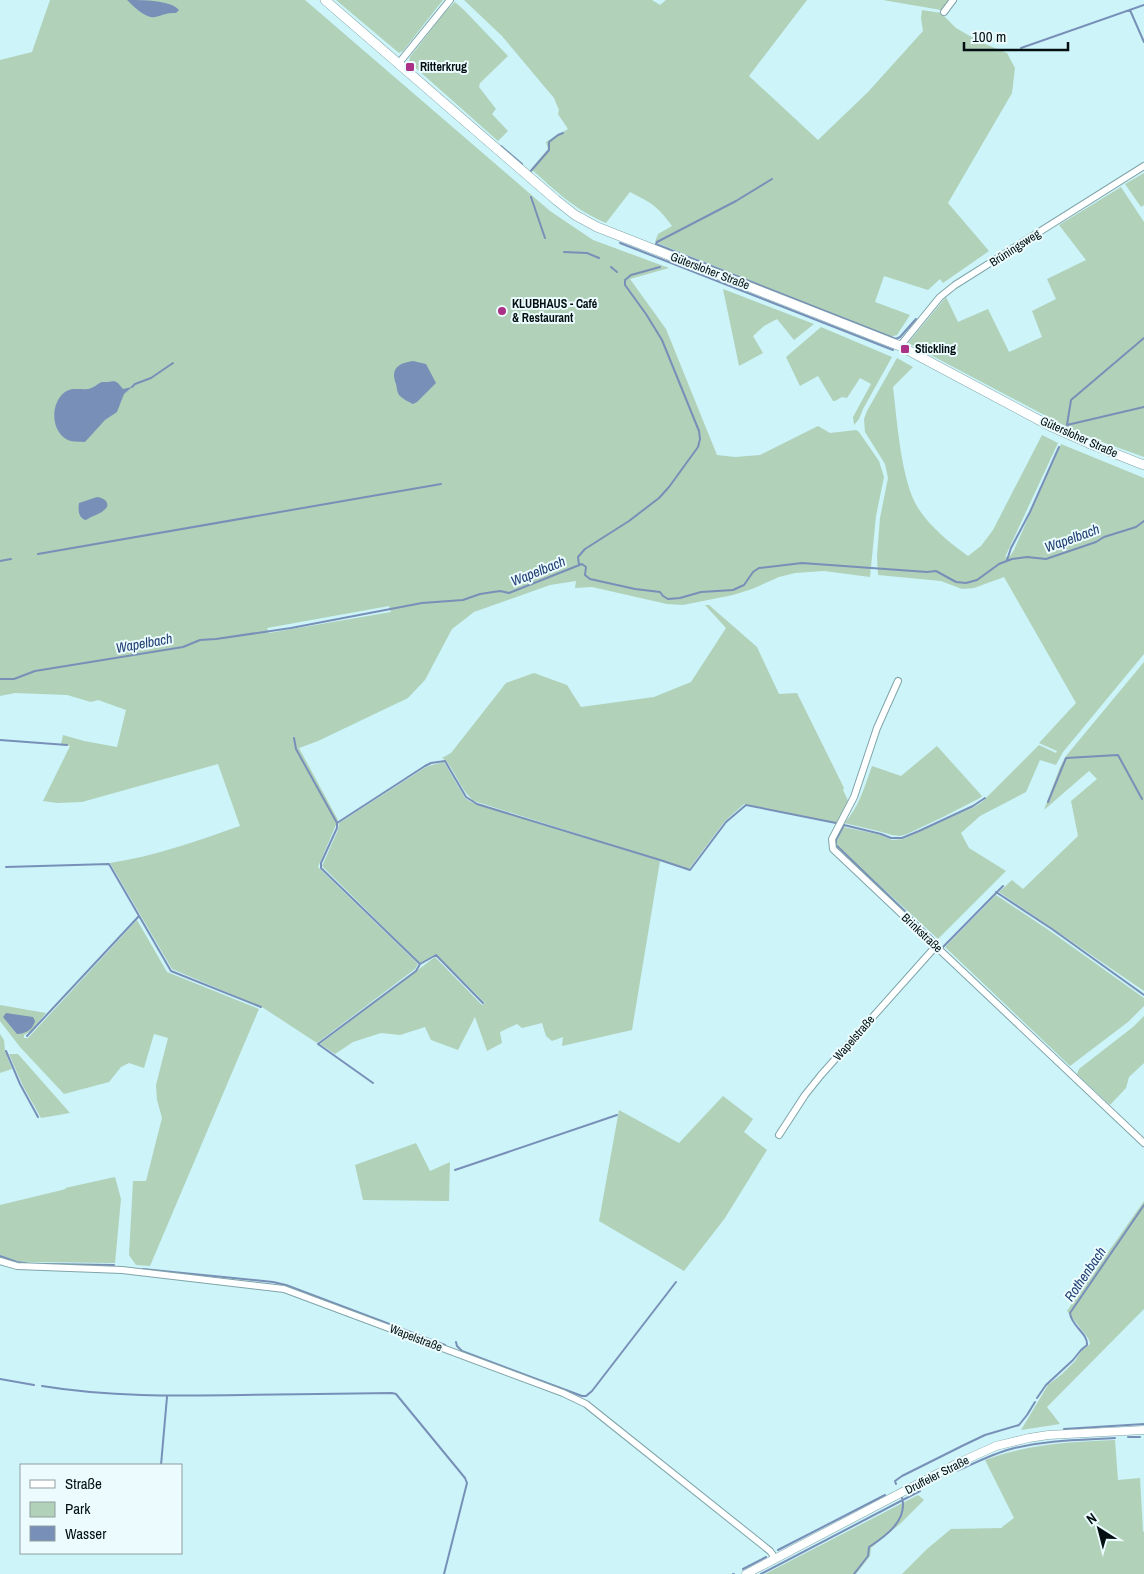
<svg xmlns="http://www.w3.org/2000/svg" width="1144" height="1574" font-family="'Archivo Narrow',sans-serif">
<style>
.green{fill:#b1d1b9;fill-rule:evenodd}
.water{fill:#7890b8}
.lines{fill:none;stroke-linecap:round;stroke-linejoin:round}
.stream{stroke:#7890b8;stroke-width:2}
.minor-casing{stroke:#7fa4a9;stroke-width:8}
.tertiary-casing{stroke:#7fa4a9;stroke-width:9}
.secondary-casing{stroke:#7fa4a9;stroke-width:10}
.minor{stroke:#fff;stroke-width:6}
.tertiary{stroke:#fff;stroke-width:8}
.secondary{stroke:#fff;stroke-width:9}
.poi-dot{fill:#aa3186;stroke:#ecfcfe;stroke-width:2}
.labels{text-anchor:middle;stroke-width:4;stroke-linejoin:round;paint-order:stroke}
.poi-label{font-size:12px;font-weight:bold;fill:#030f10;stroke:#ecfcfe;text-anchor:start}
.street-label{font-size:12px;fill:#030f10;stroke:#ecfcfe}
.water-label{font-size:14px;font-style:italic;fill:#224074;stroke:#ecfcfe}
</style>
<rect width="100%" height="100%" fill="#ccf4f9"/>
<path class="green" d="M50,0H305L550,211L593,240L669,268L630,279L666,329L717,455L735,457L760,455L818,426L830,433L856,430L859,432L879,461L884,477L876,516L870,577L824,571L795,573L779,577L752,589L733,595L683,605L667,604L592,587L575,588L576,581L550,585L474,612L452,629L425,680L408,698L318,741L299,748L338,820L318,867L418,964L415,969L317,1043L262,1007L172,969L110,863C155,856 197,841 240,826L218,764L82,802L57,803L43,801L70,746L61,744L63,735L84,741L117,747L126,710L98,700L91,702L67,695L15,693L0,696V60L32,52ZM389,606L391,612L269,633L267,628Z
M336,0H443L403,51L399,53Z
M464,0H652L660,5L666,0H807L749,76L818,140L868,92L923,31L921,18L922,10L941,13L956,28L980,42L1007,53L1015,68L1012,93L948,203L989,251L943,283L940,279L928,290L884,276L875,302L910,315L897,335L889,337L655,242L658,234L672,226C657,205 651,203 630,192L606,223C575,210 556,191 531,169L548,149L546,142L552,138L568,129L558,114L559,110L554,98L502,36Z
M883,0H950L941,10Z
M455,2L464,10L508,56L480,83L479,87L496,109L492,114L508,131L498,141L409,62L410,57L445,12Z
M1144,173V205L1141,207L1125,184Z
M1121,187L1144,222V457L1094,439L1065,426L908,343L946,297L958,322L988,309L1009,352L1042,337L1032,311L1056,299L1047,279L1086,260L1059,225Z
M723,289L814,324L794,340L777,319L764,326L753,336L763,353L739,366Z
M821,327L892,357L863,409L859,419L854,425L853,417L871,384L860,378L847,398L842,397L835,401H833L818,376L800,386L786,357Z
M897,358L913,367L893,387C897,420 901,481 918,508C931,528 949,542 968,556L981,546L993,530L1042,435L1058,443L1005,557L1010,556L1014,550L1061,444L1144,478V654L1063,752L1056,765L1040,760L1026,792L980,816L961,833L969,848L1006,871L938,939L839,848L836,842L844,827L881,835L892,840L903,839L974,807L982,802L1039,745L1056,753L1057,751L1039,743L1076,703L1004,577L974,588L962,589L941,581L878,575L877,556L880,518L888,478L885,464L865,432L864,419L867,411Z
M705,605H709L757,647L779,694L797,693L844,788L843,790L849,803L838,823L744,804L725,821L689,869L474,801C460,791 453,764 442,758L451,753L506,683L534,673L567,685L581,707L654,697L691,682L726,628Z
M1144,662V991L999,892L1012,880L1023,889L1078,836L1071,801L1097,779L1089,771L1044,810L1060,767L1066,756Z
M937,746L982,796L980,798L943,817L907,834L900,836L892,835L882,832L844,823C859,808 865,785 872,766L901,776Z
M444,762L465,798L471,802L660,861L632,1030L562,1046L563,1037L552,1041L546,1036L542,1023L522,1028L517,1024L500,1032L502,1043L487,1051L475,1017L458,1050L431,1040L425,1027L400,1035L381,1033L353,1042L335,1054L320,1044L435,957L482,1005L485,1003L436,954L420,963L322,866L338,830L339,823L426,767L432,765Z
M996,895L1050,931L1144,998V1006L1128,1022L1070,1066L945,947Z
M137,920L167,972L259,1009L150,1266L136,1265L129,1255L133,1181H146L162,1118L157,1100L156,1085L168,1038L154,1034L144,1068L129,1063L121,1067L109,1082L64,1094L20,1047L3,1025L0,1021V1005L46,1013L31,1031L24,1035V1038H28Z
M1144,1016V1063L1129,1077L1126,1088L1110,1105L1077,1074L1079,1069L1133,1027Z
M0,1034L4,1040L5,1051L12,1069L0,1073Z
M9,1054H18L70,1113L41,1118L23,1086Z
M723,1096L753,1119L744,1132L767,1150L725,1218L684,1271L599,1221L619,1110L679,1143Z
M416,1143L430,1171L450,1162L449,1201L363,1200L355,1165Z
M115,1177L121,1199L115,1263L28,1262L17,1261L0,1255V1205L66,1189L65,1188Z
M1144,1201V1309L1047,1407L1060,1424L1021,1430L1048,1385L1062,1374L1075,1361L1082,1350L1089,1345L1090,1343L1088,1338L1067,1311Z
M1115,1440L1118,1480L1140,1478L1143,1531L1144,1532V1574H902L927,1549L951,1529L1002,1528V1527L1014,1518L985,1460C1028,1444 1069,1442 1115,1440Z
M918,1495L924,1500L901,1523L871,1548L870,1556L856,1574H765Z"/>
<path class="water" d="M127,0C141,0 171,0 179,10L176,13C164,13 165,15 155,17C146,19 133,6 127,0Z
M413,361L426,364L436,383L417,402L413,404C409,402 403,399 400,396C397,393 397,388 396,384C390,369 398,363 413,361Z
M114,381L118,383L123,389L132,387L124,394L117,412L105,420L85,442C78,441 72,443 66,439C50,429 51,402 65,392C72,387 80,390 88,389C94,388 97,384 102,382C106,382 110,382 114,381Z
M97,497C102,498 109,500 107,507C101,515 93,515 86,520C78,518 78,509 79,503Z
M6,1013L33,1017L35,1021C33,1029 26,1034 17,1034L3,1017Z"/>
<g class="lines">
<path class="stream" d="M1130,10L1144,42
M1021,48L1144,5
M501,146L522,164
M530,172L549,150V142L558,135L563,133
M772,179L736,201L657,242L656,244L896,339L900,337L916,319
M531,197L545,238
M620,243L893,350
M564,252L587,253L599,258
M611,267L617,272
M1144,338L1071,400L1067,425L1144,407
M132,387L135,384L151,378L173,363
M38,554L441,484
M1007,560L1011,548L1030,512L1059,447
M0,561L11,559
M579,565L578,557L585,549L629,521L659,498L669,487L698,447L700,439L699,431L662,340L646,314L625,285V280L631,275L660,267
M0,679H14L35,671L183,647L200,640L216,639L291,628L422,603L463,600L480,594L500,591L509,593L582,564L586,567L585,575L590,579L635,589L660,592L663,596L668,599L680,598L701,592L733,590L744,585L753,572L759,568L802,563L927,572L936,571L956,582L966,583L977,580L999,564L1012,559L1027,557L1046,559L1096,542L1104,537L1136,527L1144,521
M294,738L296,749L337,823V828L321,863V868L420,964L416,971L318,1044L373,1083
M0,740L67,745
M1048,802L1066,758L1118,755L1142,799
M337,823L425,766L431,763L445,761L466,797L477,804L660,860L690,870L726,822L746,805L836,823
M844,825L836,840V845L935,940
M844,825L881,834L891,838H902L919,831L973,806L985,798
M6,867L109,864L171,971L261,1007
M996,892L1052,929L1144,995
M943,947L1003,886
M420,964L436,955L483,1003
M27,1036L139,916
M6,1051L20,1084L38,1117
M455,1170L617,1115
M0,1256L17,1262L26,1263
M44,1264L114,1265
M143,1269L273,1282L286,1285L445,1345
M456,1342L457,1346L462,1351L582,1396H586L592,1391L676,1282
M0,1379L34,1385
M42,1386C109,1397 175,1396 243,1395C293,1394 342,1394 392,1393L396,1394L465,1478L467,1483L444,1574
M1037,1398L1046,1385L1073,1360L1081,1350L1087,1345C1088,1333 1071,1326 1070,1313L1144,1205
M1064,1429L1144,1424
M1128,1437H1140
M161,1465L167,1397
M957,1471C975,1463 992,1454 1011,1449C1045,1440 1080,1440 1115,1438
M896,1484L895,1481L902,1476L964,1445L985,1435L1019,1425L1027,1415L1035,1402
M778,1550L885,1495
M743,1569L766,1557
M733,1574H734
M761,1574L920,1491
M854,1574L868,1556L869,1547C886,1536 908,1520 902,1498"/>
<g class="minor-casing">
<path id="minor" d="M944,12L953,0
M399,63L450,0
M900,346L940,297L955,285L1144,166
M898,681L877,728L854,797L832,839L833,849L1144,1143
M779,1135L805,1095L821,1075L936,946
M0,1261L17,1266L122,1270L284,1289L563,1393L586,1404L770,1551L775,1558"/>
</g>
<g class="tertiary-casing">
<path id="tertiary" d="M746,1574L956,1464L996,1446L1029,1438L1048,1435L1144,1430"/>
</g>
<g class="secondary-casing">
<path id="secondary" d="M325,0L556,200L575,215L597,227L900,346L1052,427L1088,443L1144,465"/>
</g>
<use href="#minor" class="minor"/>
<use href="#tertiary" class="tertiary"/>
<use href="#secondary" class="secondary"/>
</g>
<g class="poi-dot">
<rect x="405" y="62" width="10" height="10" rx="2.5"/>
<circle cx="502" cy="311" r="5"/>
<rect x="900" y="344" width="10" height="10" rx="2.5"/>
</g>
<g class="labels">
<g class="poi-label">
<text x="420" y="71">Ritterkrug</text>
<text x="512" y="308">KLUBHAUS - Café<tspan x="512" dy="14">&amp; Restaurant</tspan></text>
<text x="915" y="353">Stickling</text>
</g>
<g class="street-label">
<text transform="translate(1015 248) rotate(-33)" y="4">Brüningsweg</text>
<text transform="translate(710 271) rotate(21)" y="4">Gütersloher Straße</text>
<text transform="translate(1079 437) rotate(24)" y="4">Gütersloher Straße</text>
<text transform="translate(922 933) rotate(43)" y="4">Brinkstraße</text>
<text transform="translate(854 1038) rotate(-49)" y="4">Wapelstraße</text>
<text transform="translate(416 1338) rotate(21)" y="4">Wapelstraße</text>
<text transform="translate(937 1475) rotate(-27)" y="4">Druffeler Straße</text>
</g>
<g class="water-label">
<text transform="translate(1072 538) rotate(-20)" y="5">Wapelbach</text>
<text transform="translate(538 571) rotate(-22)" y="5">Wapelbach</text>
<text transform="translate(144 643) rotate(-10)" y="5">Wapelbach</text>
<text transform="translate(1085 1274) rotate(-56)" y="5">Rothenbach</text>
</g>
</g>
<rect x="20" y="1464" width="162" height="90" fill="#ecfcfe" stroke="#8f9d9f"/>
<rect x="30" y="1480" width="25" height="8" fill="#ffffff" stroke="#8f9d9f"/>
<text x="65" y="1489" font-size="15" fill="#030f10">Straße</text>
<rect x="30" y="1502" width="25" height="15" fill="#b1d1b9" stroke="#8f9d9f"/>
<text x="65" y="1514" font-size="15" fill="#030f10">Park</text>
<rect x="30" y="1526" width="25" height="15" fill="#7890b8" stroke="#8f9d9f"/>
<text x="65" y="1539" font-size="15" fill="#030f10">Wasser</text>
<g transform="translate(1099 1529) rotate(324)" stroke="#ecfcfe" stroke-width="4" paint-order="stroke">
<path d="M0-4L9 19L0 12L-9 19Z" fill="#030f10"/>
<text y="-8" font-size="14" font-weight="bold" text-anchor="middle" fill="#030f10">N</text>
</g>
<path d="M964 42v8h104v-8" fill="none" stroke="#030f10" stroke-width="2.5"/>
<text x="972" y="42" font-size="15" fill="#030f10" stroke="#ecfcfe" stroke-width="4" paint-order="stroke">100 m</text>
</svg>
